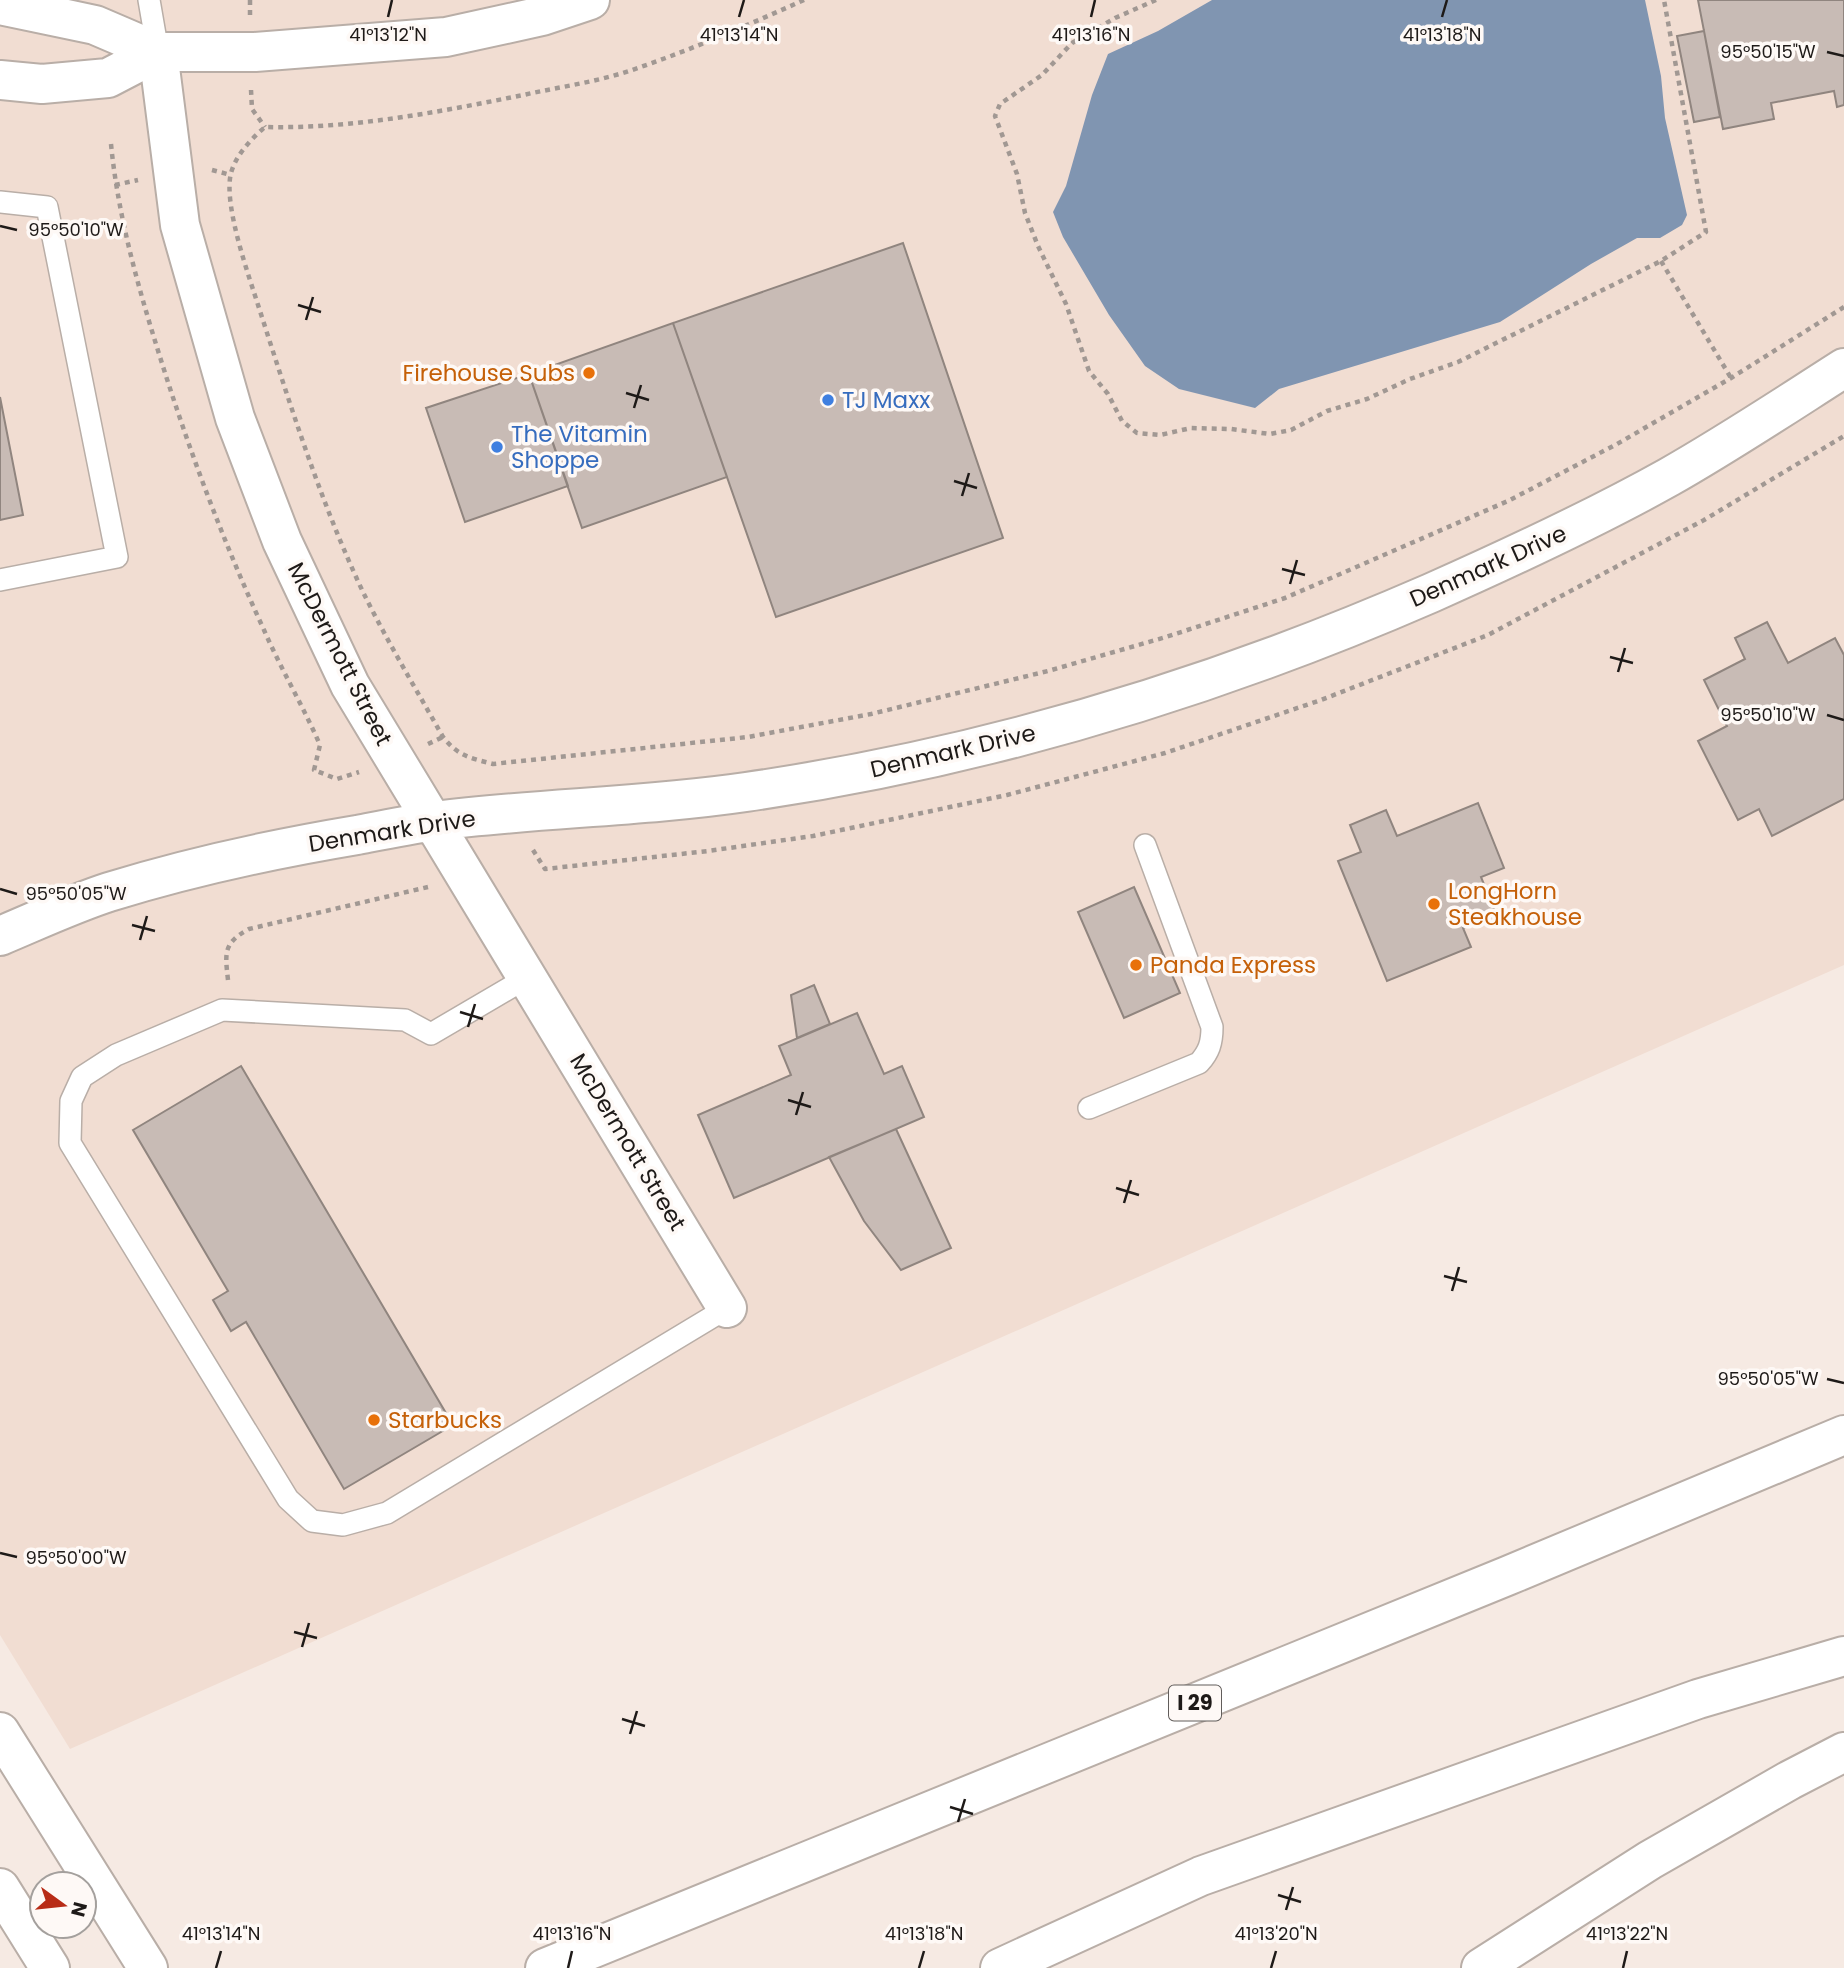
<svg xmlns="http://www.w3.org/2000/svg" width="1844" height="1968" font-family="Poppins,sans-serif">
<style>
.built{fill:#f1ddd2}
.water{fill:#8095b1}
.building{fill:#c8bbb5;stroke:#90857f;stroke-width:2}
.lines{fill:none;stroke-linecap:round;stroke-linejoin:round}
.lane-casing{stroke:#b9aea7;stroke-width:24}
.street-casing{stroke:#b9aea7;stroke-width:42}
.secondary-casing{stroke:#b9aea7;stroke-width:42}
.primary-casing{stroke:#b9aea7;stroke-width:42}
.highway-casing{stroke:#b9aea7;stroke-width:42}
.path{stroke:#a19893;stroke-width:4.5;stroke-dasharray:5 5;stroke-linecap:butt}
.lane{stroke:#fff;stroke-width:21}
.street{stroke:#fff;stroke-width:38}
.secondary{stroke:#fff;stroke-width:38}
.primary{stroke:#fff;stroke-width:38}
.highway{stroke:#fff;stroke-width:38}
.ticks{fill:none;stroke:#1e1a18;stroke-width:2.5}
.food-dot{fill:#e8710a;stroke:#fef9f6;stroke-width:2.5}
.shop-dot{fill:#3f7fe0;stroke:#fef9f6;stroke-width:2.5}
.labels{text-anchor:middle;stroke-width:7;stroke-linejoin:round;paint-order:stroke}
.shield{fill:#fef9f6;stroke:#615d5b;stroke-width:2}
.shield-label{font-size:21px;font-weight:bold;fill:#1e1a18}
.food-label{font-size:23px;fill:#c56008;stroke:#fef9f6;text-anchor:start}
.shop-label{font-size:23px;fill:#366cbe;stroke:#fef9f6;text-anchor:start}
.street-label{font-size:23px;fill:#1e1a18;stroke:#fef9f6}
.ticks-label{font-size:18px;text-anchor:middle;fill:#1e1a18;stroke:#fef9f6;stroke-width:7;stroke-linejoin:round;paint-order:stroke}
</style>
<rect width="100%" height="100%" fill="#f6eae3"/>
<path class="built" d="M0,0H1844V965L70,1749L0,1635Z"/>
<path class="water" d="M1212,0H1645L1661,76L1665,118L1687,215L1682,225L1660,238H1637L1591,264L1500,322L1279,389L1255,408L1179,389L1145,366L1109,315L1063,237L1053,212L1066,186L1092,95L1108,54L1158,31Z"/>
<path class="building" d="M1698,0H1844V105L1837,107L1834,91L1771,103L1774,119L1723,129Z
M1704,31L1720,117L1694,122L1677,36Z
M903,243L1003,538L776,617L673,323Z
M673,323L727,477L582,528L529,374Z
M529,374L568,486L465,522L426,408Z
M0,397L23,515L0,520Z
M1767,622L1788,663L1835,638L1844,655V799L1772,836L1759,809L1738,820L1698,741L1727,726L1704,680L1745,659L1735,638Z
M1478,803L1504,868L1481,877L1496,914L1463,928L1471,947L1387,981L1338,861L1361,852L1350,825L1386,810L1397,836Z
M1134,887L1180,993L1124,1018L1078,912Z
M814,985L830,1024L797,1038L791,995Z
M857,1013L884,1074L902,1066L924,1117L734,1198L698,1115L791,1075L779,1046Z
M241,1066L453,1425L344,1489L246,1322L231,1331L213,1300L228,1291L133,1130Z
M896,1129L951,1248L901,1270L864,1221L829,1157Z"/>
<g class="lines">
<g class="lane-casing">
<path id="lane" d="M149,0L158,52
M0,202L47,207L117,557L0,580
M528,977L431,1034L405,1020L222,1010L116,1055L82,1077L71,1101L70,1143L288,1499L312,1521L343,1525L387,1513L727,1308
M1089,1108L1199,1063C1209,1052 1212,1043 1212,1027L1145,845"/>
</g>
<g class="street-casing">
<path id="street" d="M158,52L180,225L235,418L282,541L350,685L727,1308
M0,936C36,921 72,904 109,892C190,867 273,849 357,835C383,830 408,825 434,821C538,808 643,807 746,792C983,758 1213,688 1431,593C1512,557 1592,520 1669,477C1729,443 1786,405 1844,368"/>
</g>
<g class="secondary-casing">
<path id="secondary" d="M0,5L95,25L158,52H255L446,37L542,16L590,0
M0,80L42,84L108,78L158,52"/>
</g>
<g class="primary-casing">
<path id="primary" d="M0,1732L148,1968
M0,1888L50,1968"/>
</g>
<g class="highway-casing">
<path id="highway" d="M545,1968L1507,1576L1844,1435
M1000,1968L1201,1876L1698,1699L1844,1656
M1481,1968L1650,1860L1790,1780L1844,1752"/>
</g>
<path class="path" d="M804,0C748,25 691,50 632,70C597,82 559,87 523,95C439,112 352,129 265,127C251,139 236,155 231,173C223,205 249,276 259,308C290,404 320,501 363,592C387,641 416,689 443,737C458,756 470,758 493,764L748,737L871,714L1048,671L1166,637L1285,598L1508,501L1617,444L1731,378L1844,307
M1156,0L1115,18L1072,43L1042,75L1000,104L995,116L1017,174L1025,213L1038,246L1066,304L1089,371L1108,394L1122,421L1137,433L1160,435L1191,428L1231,429L1270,434L1291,430L1327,411L1367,399L1410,379L1458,362L1661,261L1706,232L1664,0
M250,15V0
M251,90L252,109L265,127
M111,144C118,216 138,287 160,357C189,450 223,541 264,630C281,669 303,706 320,745L314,770L337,779L359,772
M212,170L231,175
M115,185L138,180
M1661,261L1731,378
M428,744L443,737
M533,850L545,869L708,851L813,836L1007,795L1165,753L1321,700L1488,635L1704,520L1844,436
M228,980C225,953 223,943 249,929L428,887"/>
<use href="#lane" class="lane"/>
<use href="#street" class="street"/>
<use href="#secondary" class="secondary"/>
<use href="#primary" class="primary"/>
<use href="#highway" class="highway"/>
</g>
<path class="ticks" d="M388,17L392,0M739,17L744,0M1091,17L1095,0M1442,17L1447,0M1827,52L1844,56M0,226L17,230M298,305L321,312M306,320L313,297M626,393L649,400M634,408L641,385M954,481L977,488M962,496L969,473M1282,569L1305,575M1290,584L1297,560M1610,657L1633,663M1618,672L1625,648M1827,715L1844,720M0,889L17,894M132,925L155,931M140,940L147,916M460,1012L483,1019M468,1027L475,1004M788,1100L811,1107M796,1115L803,1092M1116,1188L1139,1195M1124,1203L1131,1180M1444,1276L1467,1282M1452,1291L1459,1267M1827,1379L1844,1383M0,1553L17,1557M294,1632L317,1638M302,1647L309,1623M622,1719L645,1726M630,1734L637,1711M950,1807L973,1814M958,1822L965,1799M1278,1895L1301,1902M1286,1910L1293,1887M216,1968L221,1951M568,1968L572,1951M919,1968L924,1951M1271,1968L1276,1951M1623,1968L1627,1951"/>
<g class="food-dot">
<circle cx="589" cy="373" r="7"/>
<circle cx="1434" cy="904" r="7"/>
<circle cx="1136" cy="965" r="7"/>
<circle cx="374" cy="1420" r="7"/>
</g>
<g class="shop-dot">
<circle cx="828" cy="400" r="7"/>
<circle cx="497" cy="447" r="7"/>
</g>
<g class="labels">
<rect class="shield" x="1169" y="1685.5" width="52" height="35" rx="5"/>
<g class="shield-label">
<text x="1195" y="1710">I 29</text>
</g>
<g class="food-label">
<text x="575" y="381" text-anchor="end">Firehouse Subs</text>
<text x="1448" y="899">LongHorn<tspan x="1448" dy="26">Steakhouse</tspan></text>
<text x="1150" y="973">Panda Express</text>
<text x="388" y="1428">Starbucks</text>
</g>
<g class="shop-label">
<text x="842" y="408">TJ Maxx</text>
<text x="511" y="442">The Vitamin<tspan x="511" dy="26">Shoppe</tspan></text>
</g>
<g class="street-label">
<text transform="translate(1488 566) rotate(-24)" y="8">Denmark Drive</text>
<text transform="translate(340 654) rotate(63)" y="8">McDermott Street</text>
<text transform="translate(953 751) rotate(-13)" y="8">Denmark Drive</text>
<text transform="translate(392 831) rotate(-9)" y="8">Denmark Drive</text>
<text transform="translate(628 1142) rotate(59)" y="8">McDermott Street</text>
</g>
</g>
<g class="ticks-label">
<text x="388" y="41">41°13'12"N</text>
<text x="739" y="41">41°13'14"N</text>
<text x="1091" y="41">41°13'16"N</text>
<text x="1442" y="41">41°13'18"N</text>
<text x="1768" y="58">95°50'15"W</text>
<text x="76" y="236">95°50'10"W</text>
<text x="1768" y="721">95°50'10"W</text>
<text x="76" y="900">95°50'05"W</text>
<text x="1768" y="1385">95°50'05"W</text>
<text x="76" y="1564">95°50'00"W</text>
<text x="221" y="1940">41°13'14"N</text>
<text x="572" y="1940">41°13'16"N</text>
<text x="924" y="1940">41°13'18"N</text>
<text x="1276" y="1940">41°13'20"N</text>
<text x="1627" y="1940">41°13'22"N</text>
</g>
<g transform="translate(63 1905) rotate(105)"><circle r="33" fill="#fef9f6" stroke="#a4a09d" stroke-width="2"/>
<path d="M0-5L12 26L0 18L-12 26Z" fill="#b82c17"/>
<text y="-10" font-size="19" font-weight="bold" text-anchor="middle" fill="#1e1a18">N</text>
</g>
</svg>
